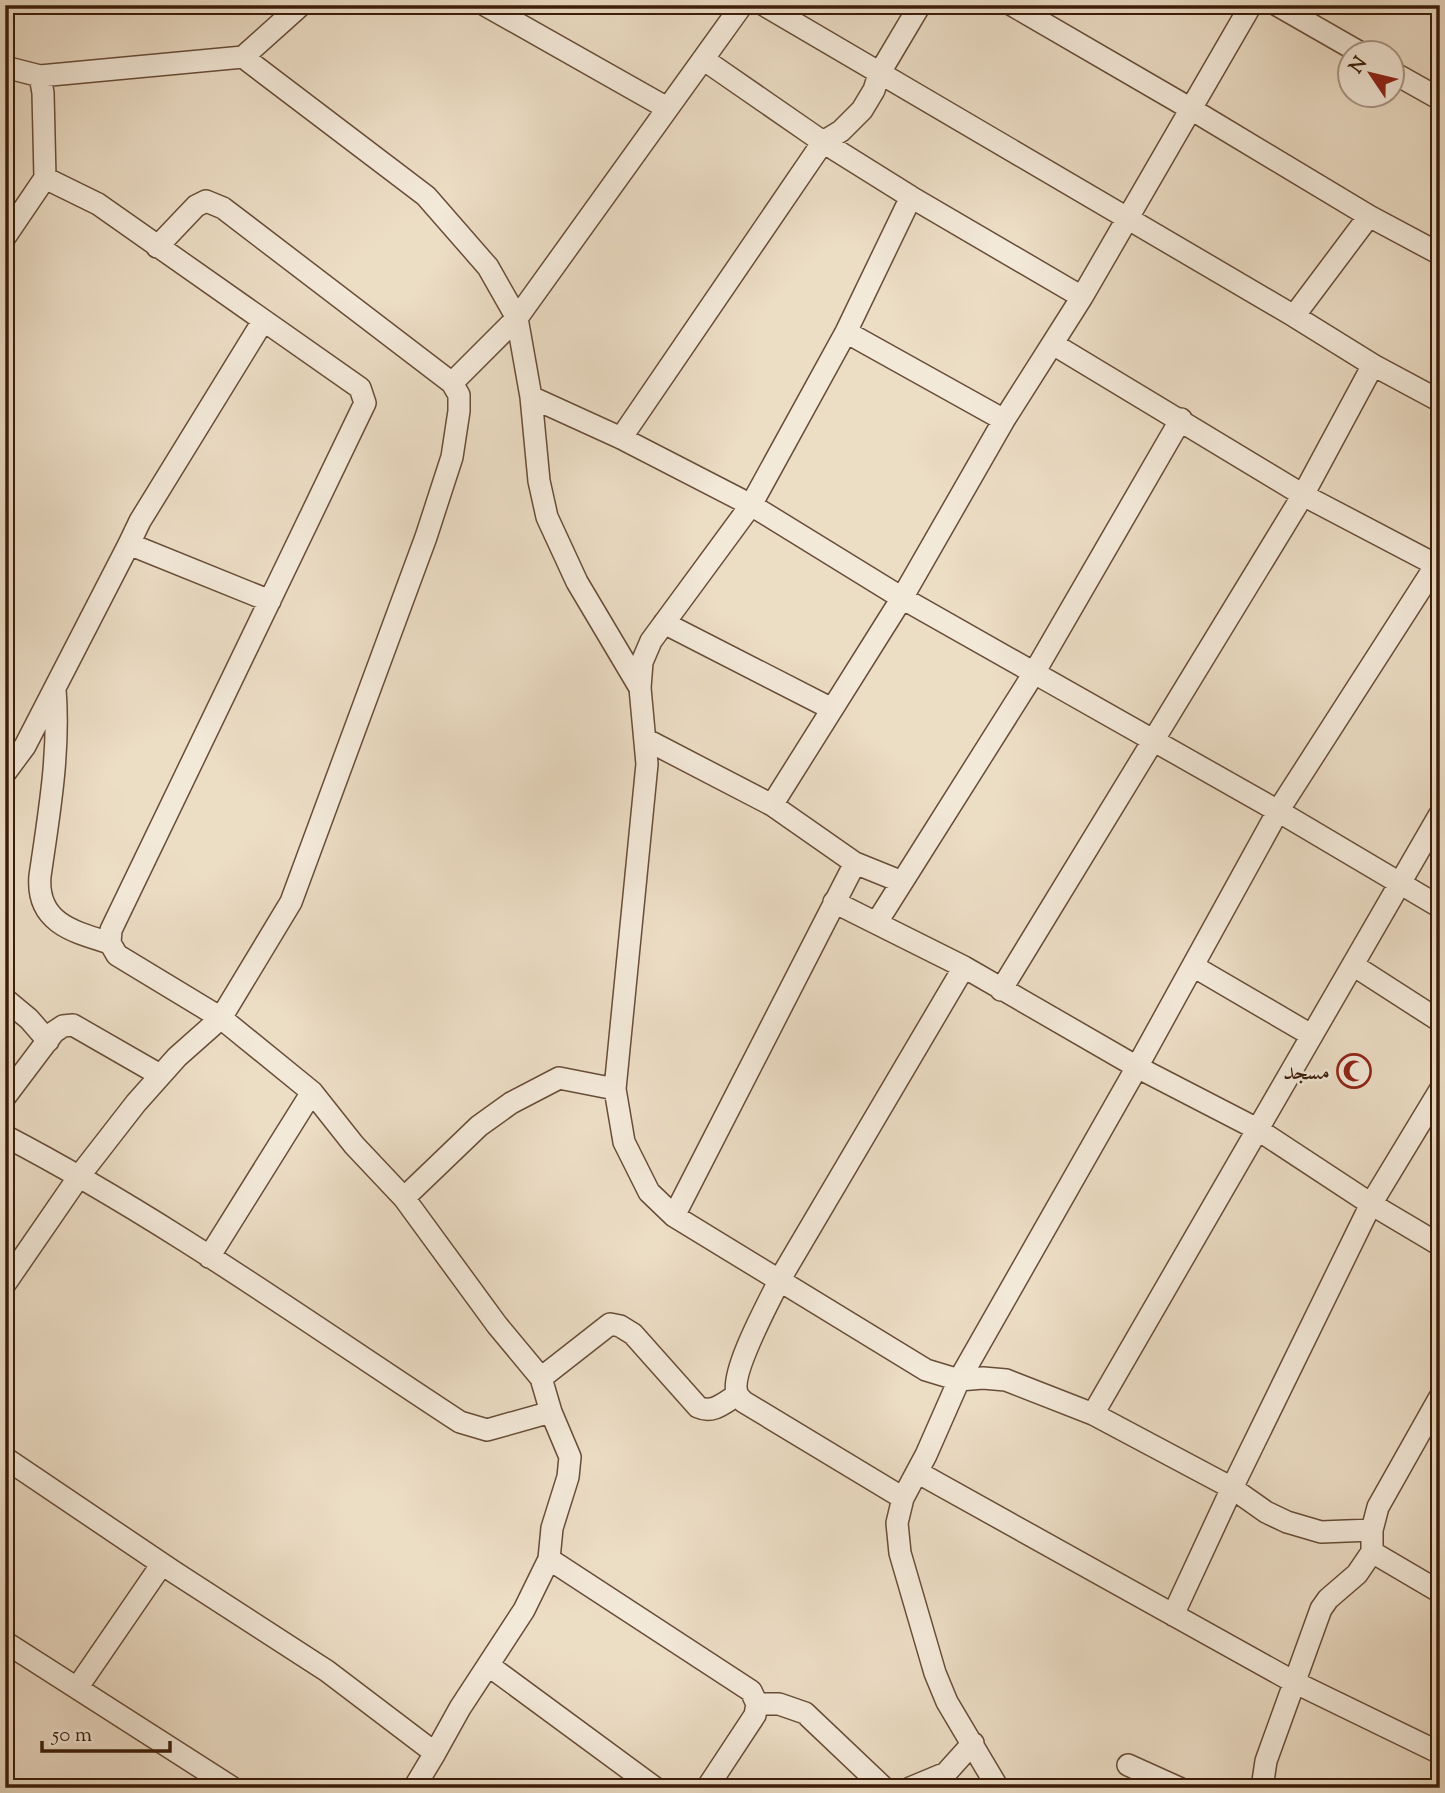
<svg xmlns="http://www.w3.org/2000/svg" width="1445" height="1793" font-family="'Sorts Mill Goudy',Amiri,serif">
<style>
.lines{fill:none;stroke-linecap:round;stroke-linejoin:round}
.minor-casing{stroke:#684d38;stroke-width:24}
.minor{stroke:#f3e9d9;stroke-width:21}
.labels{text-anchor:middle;stroke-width:5;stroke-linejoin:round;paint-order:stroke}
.poi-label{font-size:24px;fill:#3c1d09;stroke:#f3e9d9;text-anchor:end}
</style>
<rect width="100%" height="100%" fill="#ecddc5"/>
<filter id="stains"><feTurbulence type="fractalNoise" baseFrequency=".00286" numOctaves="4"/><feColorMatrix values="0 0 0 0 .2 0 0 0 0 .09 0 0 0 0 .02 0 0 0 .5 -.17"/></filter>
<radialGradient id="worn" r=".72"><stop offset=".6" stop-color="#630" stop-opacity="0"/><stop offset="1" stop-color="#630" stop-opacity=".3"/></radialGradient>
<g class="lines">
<g class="minor-casing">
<path id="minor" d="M485,5L667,108
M764,5L1294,316L1373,365L1440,401
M1012,5L1191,109L1369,216L1440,254
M1277,5L1359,52
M243,57L426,196L488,267L517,318L531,397L539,481L547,517L577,582L640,688L647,764L615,1089L624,1142L649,1192L674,1216L926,1370L959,1380L983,1378L1006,1380L1093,1414L1232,1488L1266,1512L1287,1522L1321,1532L1372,1530
M703,59L823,142L911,197L1082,297
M5,67L40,76
M1392,72L1440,99
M45,178L98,204L360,388L365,403L111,930L110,943L117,955L221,1018L312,1092L354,1145L404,1198L497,1325L541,1378L551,1412L570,1457L568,1477L552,1528L549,1559L524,1610L460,1708L435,1753
M5,237L45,178L43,93L40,76L243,57L301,5
M157,247L196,206L206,201L223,208L452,383L517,318L742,5
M1294,316L1369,216
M263,321L140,521L129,544L270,601
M846,332L1004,420
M1053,344L1303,495L1440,567
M531,397L621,438L751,505L902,598L1278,811L1440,907
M621,438L823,142L841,131L862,110L874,90L879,74L920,5
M664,623L832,709
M640,688L642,662L651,641L751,505L846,332L911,197
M55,689C60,752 49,814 40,876C36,923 74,932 110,943
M645,739L772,805L855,863L902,882
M5,773L25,746L129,544
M772,805L902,598L1004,420L1082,297L1251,5
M834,902L964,967L1137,1067L1257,1129L1371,1204L1440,1245
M877,922L1034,673L1181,419
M1353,965L1440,1021
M1193,966L1311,1035
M1001,990L1303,495L1373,365
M5,999L29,1019L48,1041
M5,1097L54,1032L63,1026L73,1025L160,1075
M5,1136C164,1219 310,1324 460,1422L487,1430L551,1412
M404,1198L479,1126L511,1103L559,1078L615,1089
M674,1216L855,863
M209,1257L312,1092
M5,1284L80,1175L136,1103L177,1057L221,1018L291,902L426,537L452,457L459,411V395L452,383
M541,1378L610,1324L620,1326L633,1334L698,1407C713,1414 724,1403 737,1395
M1093,1414L1440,814
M5,1458L174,1572L327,1671L435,1753L414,1788
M917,1472L1294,1682L1440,1753
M903,1498L744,1402C741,1399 738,1396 737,1393C730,1372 770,1300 780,1279L964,967
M1372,1552L1440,1592
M549,1559L751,1691L757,1704L755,1715L707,1788
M1173,1615L1232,1488L1371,1204L1440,1090
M5,1642L233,1788
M488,1665L655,1788
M77,1688L162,1564
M757,1704H779L805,1713L884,1788
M1128,1765L1179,1788
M910,1788L946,1773L973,1743
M998,1788L947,1702L935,1673L900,1553L897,1523L903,1498L926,1455L959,1380L1137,1067L1278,811L1436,565
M1262,1788L1266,1761L1321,1609L1328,1599L1357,1574L1372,1552V1530L1378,1507L1440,1397"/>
</g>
<use href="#minor" class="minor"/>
</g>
<defs>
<g id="mosque-ring" transform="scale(1.75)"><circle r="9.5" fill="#f3e9d9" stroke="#8f2418" stroke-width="1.5"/><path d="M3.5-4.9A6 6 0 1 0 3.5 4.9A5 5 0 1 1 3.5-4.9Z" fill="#8f2418"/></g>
</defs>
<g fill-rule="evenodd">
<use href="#mosque-ring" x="1354" y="1071"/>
</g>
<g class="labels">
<g class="poi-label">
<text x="1330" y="1079">مسجد</text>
</g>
</g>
<rect width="1445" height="1793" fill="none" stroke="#ecddc5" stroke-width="28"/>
<rect x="7" y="7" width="1431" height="1779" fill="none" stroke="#3c1d09" stroke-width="3.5"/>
<rect x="14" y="14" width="1417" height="1765" fill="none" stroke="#3c1d09" stroke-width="2"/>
<g transform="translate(1371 74) rotate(305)"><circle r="33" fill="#f3e9d9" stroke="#aa9786" stroke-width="2"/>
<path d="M0-5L12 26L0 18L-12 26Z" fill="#8f2418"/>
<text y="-10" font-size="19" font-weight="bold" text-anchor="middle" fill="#3c1d09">N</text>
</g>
<path d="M42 1741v10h128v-10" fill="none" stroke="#3c1d09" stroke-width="3.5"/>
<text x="52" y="1741" font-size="21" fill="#3c1d09" stroke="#f3e9d9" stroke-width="5" paint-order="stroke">50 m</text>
<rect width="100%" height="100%" filter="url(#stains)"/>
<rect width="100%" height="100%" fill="url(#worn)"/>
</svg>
